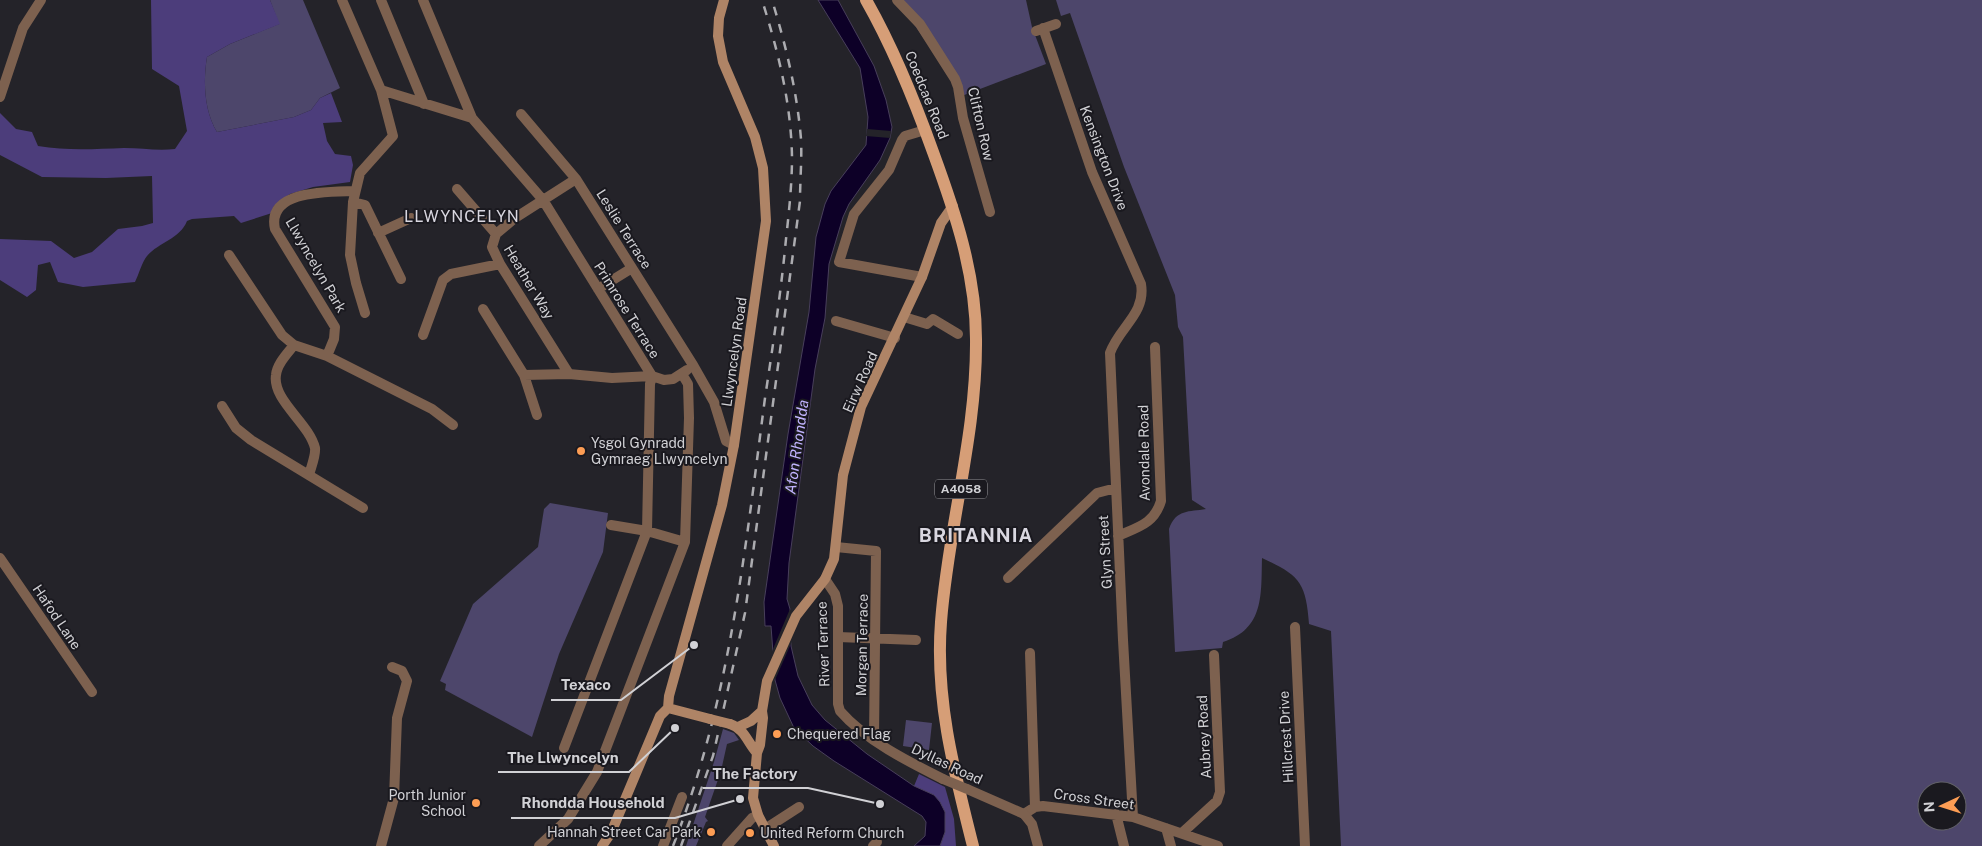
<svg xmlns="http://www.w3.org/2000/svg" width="1982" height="846" font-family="'Public Sans',sans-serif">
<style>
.green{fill:#4d466b;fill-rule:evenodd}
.forest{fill:#4c3d7b}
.water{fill:#0d0027;stroke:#483f5b}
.pier{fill:#242329}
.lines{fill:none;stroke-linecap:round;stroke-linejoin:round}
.minor{stroke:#7d614f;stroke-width:10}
.tertiary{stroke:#7d614f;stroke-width:10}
.secondary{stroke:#af8466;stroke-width:10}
.primary{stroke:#d69e77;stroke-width:12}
.rail{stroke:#acacb0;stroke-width:2.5;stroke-dasharray:9 9;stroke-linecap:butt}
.tertiary-bridge{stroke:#7d614f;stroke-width:10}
.secondary-bridge{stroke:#af8466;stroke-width:10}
.poi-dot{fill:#fd9d54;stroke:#1a191f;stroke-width:2}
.labels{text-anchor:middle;stroke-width:4;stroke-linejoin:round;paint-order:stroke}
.shield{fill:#1a191f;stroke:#9a9a9e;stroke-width:1}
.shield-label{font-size:12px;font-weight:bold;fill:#d1d1d5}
.street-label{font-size:14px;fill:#d1d1d5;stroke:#1a191f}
.poi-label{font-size:14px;fill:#d1d1d5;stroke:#1a191f;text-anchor:start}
.water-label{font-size:15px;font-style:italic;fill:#c1b3fe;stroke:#1a191f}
.quarter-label{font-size:16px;letter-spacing:1px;fill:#d9d7e0;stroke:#1a191f}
.district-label{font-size:19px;font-weight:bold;letter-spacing:1px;fill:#d9d7e0;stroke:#1a191f}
.leader{fill:none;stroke:#d1d1d5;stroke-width:2}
.callout-dot{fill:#d1d1d5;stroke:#1a191f;stroke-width:2}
.callout-label{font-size:15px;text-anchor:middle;font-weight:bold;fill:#d1d1d5;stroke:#1a191f;stroke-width:4;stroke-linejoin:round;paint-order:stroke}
</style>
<rect width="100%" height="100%" fill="#242329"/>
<path class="green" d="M270,0H303L340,88L320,98L311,110L294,117L217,132C204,111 203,81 207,57L230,44L279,24Z
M897,0H1026L1032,27L1046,64L959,97L958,87Z
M1056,0H1982V846H1341L1331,631L1309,624C1306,582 1299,575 1262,558C1261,593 1265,629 1223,642L1222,648L1175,652L1169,529C1176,509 1189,512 1206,509L1192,500L1183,337L1178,327L1175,295L1124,167L1070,13L1061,16ZM1927,791H1957V821H1927Z
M550,503L608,513L603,552L559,654L532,737L445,690L446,684L440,681L473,604L538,547L544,509Z
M906,720L932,723L929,750L903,746Z
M723,729L734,733L739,740L727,744L721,771L705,817L708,821L706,822L696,846H686L714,762Z"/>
<path class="forest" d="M151,0H270L280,24L230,44L207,57C203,81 204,111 217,132L294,117L311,110L320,98L331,93L342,122L323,123L327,141L335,154L351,156L353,165L350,182L313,187L290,194L274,206L272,213L241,223L234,216L192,219L187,221C180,239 159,242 147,256C142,262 139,274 135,282L83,287L58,282L50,262L38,265L36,290L27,297L0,280V239L51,241L74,258L92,252L118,229L142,226L153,223L152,176L106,178L42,177L0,155V113L16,129L32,132L38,146C67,151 95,149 124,148C142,148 157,151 175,149L187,131L179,86L152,69Z
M919,774L945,787L954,819L956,846H940L945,832V812L914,786Z"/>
<path class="water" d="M818,0H838L874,66L886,100L892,127L890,138L880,160L849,204L843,217L829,264L825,318L815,369L789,563L787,599L790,609L791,646L798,676L812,705L825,720L867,754L914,786L934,795L940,802L945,812V832L940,846H914L925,836L926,822L922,816L834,761L813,746L794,728L780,698L775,680L771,626H765L764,602L788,434L809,312L816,237L825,204L831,191L866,145L868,117L860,68Z"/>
<path class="pier" d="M867,129L891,131L890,138L866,136Z
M790,609L792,612L793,639L775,680L772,675L770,656Z"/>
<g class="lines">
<path class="minor" d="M342,0L381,90L393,136L360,173L353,202L365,205L401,279
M381,0L424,104
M423,0L472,118L543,200L652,376L650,384L647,531L564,748
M897,0L920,24L955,79L958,87L963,118L990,212
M1043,28L1092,172L1141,284C1146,314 1119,327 1110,353L1123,640L1133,817
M1036,31L1056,24
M381,90L472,118
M0,97L23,28L41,0
M521,114L576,179L693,365L714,402L726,441L734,445
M457,189L496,234
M353,202L350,255L356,283L365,313
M378,233L411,218
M229,255L282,335L294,345L327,356L432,409L453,425
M922,277L839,262L854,214L889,170L902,140L905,136L925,130
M598,289L632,268
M483,309L524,375L537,415
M904,317L927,324L933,319L958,334
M836,321L895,338
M423,335L443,280L451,274L500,264
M294,345C287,354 277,364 276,375C272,400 309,423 315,448C316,456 311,467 309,475
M327,356L334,339L335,327L275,229C266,189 331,192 355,191
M569,374L500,264L492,247L496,234L515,218L576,179
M524,375L569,374L612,378L652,376L664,380L673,379L687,370
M222,406L236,428L251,440L363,508
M611,525L647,531L685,542
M1118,536C1138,527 1154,524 1161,501L1155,347
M836,547L876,551L874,739
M0,558L92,692
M1008,578L1097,493L1116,488
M1295,627L1305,846
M838,637L916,640
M1030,653L1035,807
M1024,814L1035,807L1043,806L1133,817L1218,846
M1116,814L1124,846
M1166,828L1171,846
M765,829L799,807
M1182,833L1217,801L1220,792L1214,655
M381,846L394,798L397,718L407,681L402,671L392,667
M539,846L568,819L597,772L685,542L689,418L688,384L682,374
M663,846L682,797
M727,846L752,818L758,815
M873,846L877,842"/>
<path class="tertiary" d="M825,579L835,594L838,606V704L840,711C865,740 909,762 943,779
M967,789L1024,814L1032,824L1038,846"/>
<path class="secondary" d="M668,708L669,696L722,505L734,445L766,221L763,168L755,137L723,62L718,36L719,18L724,0
M668,708L710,719
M730,724C745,729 747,742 757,753
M738,727L751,721L762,711
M602,846L611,833L660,716L668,708
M774,846L758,815L753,798L757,753L760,745L763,718L762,711L767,681L796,616L825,579L834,559L843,475L861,407L922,277L941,223L953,206"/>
<path class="primary" d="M866,0C894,49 914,99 933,152C955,212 976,274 976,339C977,435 948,527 941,622C935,699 954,771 973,846"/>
<path class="rail" d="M673,846C730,701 745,550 765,398C773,345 781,292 786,239C789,212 792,184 792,157C791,102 778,51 762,0
M681,846L713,756L745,613L800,201C800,180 802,159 801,139C797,91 786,46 772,0"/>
<path class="tertiary-bridge" d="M943,779L967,789"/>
<path class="secondary-bridge" d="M710,719L730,724"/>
</g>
<g class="poi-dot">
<circle cx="581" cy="451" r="5"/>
<circle cx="777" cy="734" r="5"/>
<circle cx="476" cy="803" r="5"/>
<circle cx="711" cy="832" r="5"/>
<circle cx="750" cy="833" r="5"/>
</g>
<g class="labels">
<rect class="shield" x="935" y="479.5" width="52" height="19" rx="4"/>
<g class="shield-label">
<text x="961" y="493">A4058</text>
</g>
<g class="street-label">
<text transform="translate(927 95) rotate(68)" y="5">Coedcae Road</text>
<text transform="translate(981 124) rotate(77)" y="5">Clifton Row</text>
<text transform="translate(1104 158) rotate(69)" y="5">Kensington Drive</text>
<text transform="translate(624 229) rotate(58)" y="5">Leslie Terrace</text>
<text transform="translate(316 265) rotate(60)" y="5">Llwyncelyn Park</text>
<text transform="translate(529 282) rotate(59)" y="5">Heather Way</text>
<text transform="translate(627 310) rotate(58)" y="5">Primrose Terrace</text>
<text transform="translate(734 352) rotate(-82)" y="5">Llwyncelyn Road</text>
<text transform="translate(860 382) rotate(-66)" y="5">Eirw Road</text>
<text transform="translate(1144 453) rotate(-91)" y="5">Avondale Road</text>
<text transform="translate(1105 552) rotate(-93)" y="5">Glyn Street</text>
<text transform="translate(57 617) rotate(56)" y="5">Hafod Lane</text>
<text transform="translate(823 644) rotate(-92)" y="5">River Terrace</text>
<text transform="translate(862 645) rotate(-89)" y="5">Morgan Terrace</text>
<text transform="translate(1204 737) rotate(-93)" y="5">Aubrey Road</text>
<text transform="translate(1286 737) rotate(-93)" y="5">Hillcrest Drive</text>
<text transform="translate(947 764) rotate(25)" y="5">Dyllas Road</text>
<text transform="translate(1094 799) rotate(8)" y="5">Cross Street</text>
</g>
<g class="poi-label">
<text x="591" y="448">Ysgol Gynradd<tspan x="591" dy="16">Gymraeg Llwyncelyn</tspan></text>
<text x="787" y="739">Chequered Flag</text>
<text x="466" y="800" text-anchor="end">Porth Junior<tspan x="466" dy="16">School</tspan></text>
<text x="701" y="837" text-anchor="end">Hannah Street Car Park</text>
<text x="760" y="838">United Reform Church</text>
</g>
<g class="water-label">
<text transform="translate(797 447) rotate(-82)" y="5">Afon Rhondda</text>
</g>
<g class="quarter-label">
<text x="462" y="222">LLWYNCELYN</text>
</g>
<g class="district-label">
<text x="976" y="542">BRITANNIA</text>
</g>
</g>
<path class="leader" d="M694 645L621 700H551M675 728L629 772H498M880 804L808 788H703M740 799L675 818H511"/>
<g class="callout-dot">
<circle cx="694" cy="645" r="5"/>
<circle cx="675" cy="728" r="5"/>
<circle cx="880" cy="804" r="5"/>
<circle cx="740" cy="799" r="5"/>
</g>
<g class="callout-label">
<text x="586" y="690">Texaco</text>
<text x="563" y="763">The Llwyncelyn</text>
<text x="755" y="779">The Factory</text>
<text x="593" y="808">Rhondda Household</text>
</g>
<g transform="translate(1942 806) rotate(266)"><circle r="24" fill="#1a191f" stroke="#636368"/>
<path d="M0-4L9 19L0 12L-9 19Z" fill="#fd9d54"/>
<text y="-8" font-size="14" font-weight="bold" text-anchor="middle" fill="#d1d1d5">N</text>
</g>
</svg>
